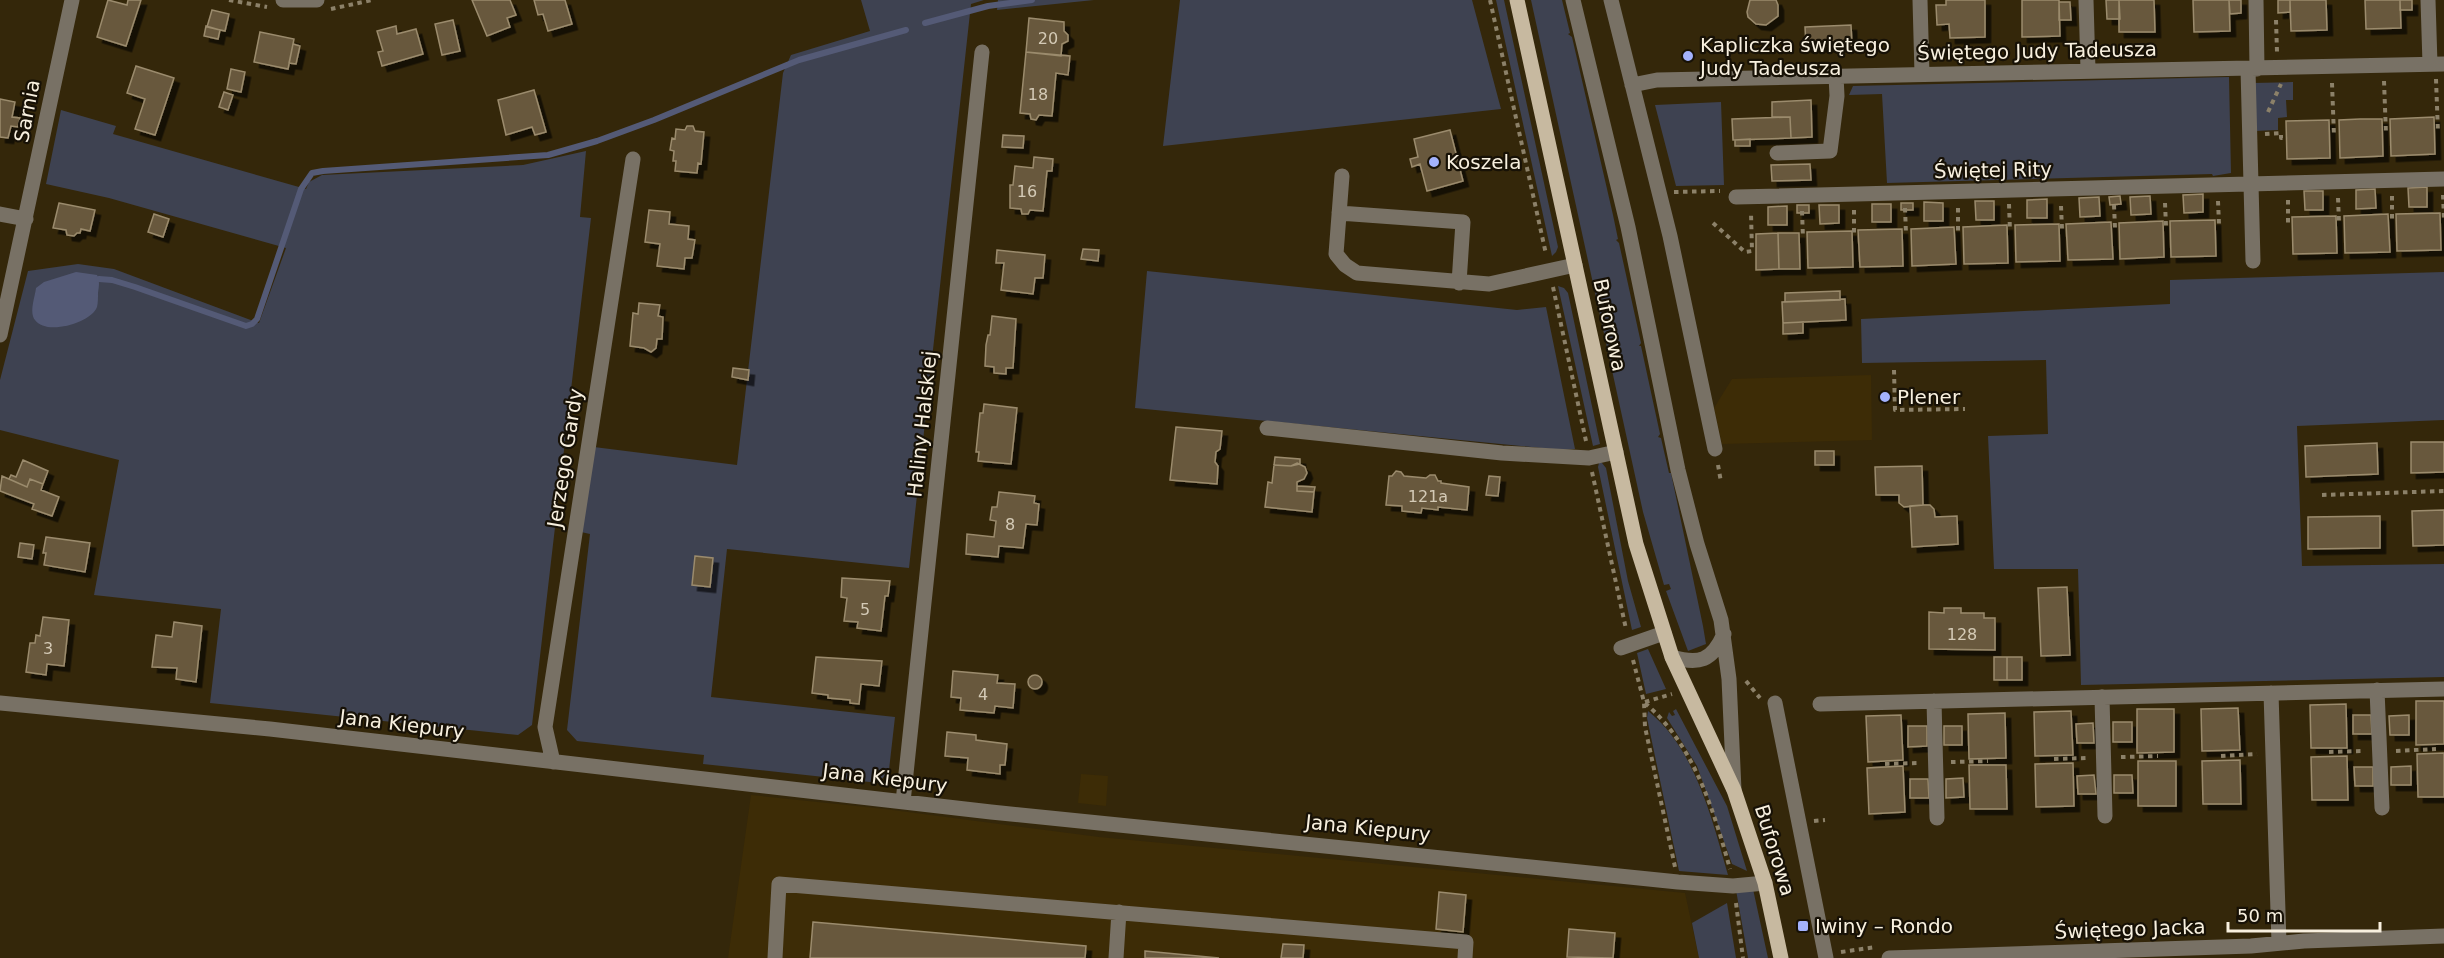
<svg xmlns="http://www.w3.org/2000/svg" width="2444" height="958" font-family="'DejaVu Sans',sans-serif">
<style>
.built{fill:#3d2c06}
.green{fill:#3e4251}
.water{fill:#545a76}
.lines{fill:none;stroke-linecap:round;stroke-linejoin:round}
.stream{stroke:#545a76;stroke-width:6}
.building{fill:#68593d;stroke:#9b8b6d;stroke-width:1.5;filter:url(#shadow)}
.path{stroke:#8c8169;stroke-width:4;stroke-dasharray:4.5 4.5;stroke-linecap:butt}
.minor{stroke:#787165;stroke-width:15}
.major{stroke:#c7b9a0;stroke-width:15}
.poi-dot{fill:#a3b2fd;stroke:#171106;stroke-width:2}
.labels{text-anchor:middle;stroke-width:4.5;stroke-linejoin:round;paint-order:stroke}
.number-label{font-size:16px;fill:#d4cab6}
.poi-label{font-size:20px;fill:#f8f0df;stroke:#171106;text-anchor:start}
.street-label{font-size:20px;fill:#f8f0df;stroke:#171106}
</style>
<defs>
<filter id="shadow"><feDropShadow dx="5.5" dy="5.5" stdDeviation="0" flood-color="#0009"/></filter>
</defs>
<rect width="100%" height="100%" fill="#34270a"/>
<path class="built" d="M1871,375L1872,440L1722,444L1714,408L1732,379Z
M1081,774L1108,776L1106,806L1078,803Z
M751,795L885,809L1099,837L1685,893L1699,958H728Z"/>
<path class="green" d="M861,0H984L971,4L909,568L727,549L711,697L895,717L889,770L879,783L703,764L704,755L577,741L567,730L590,534L581,532L594,447L737,465L783,73L791,55L870,31Z
M998,0H1094L997,10Z
M1180,0H1472L1501,109L1163,146Z
M1496,0H1504L1558,247L1556,252L1552,256Z
M1531,0H1562L1570,33L1568,34L1572,37L1613,215L1618,239L1616,240L1619,243L1641,343L1639,346H1641L1660,434L1658,437L1661,438L1669,473H1671L1703,626L1706,644L1688,651L1666,591L1671,589L1669,584L1664,585L1643,512Z
M2229,77L2231,173L2213,176L2212,174L1887,183L1882,94L1849,95L1853,86Z
M2293,82V100H2286L2287,117L2278,118V130L2255,131L2253,83Z
M1721,102L1724,185L1676,186L1655,105Z
M61,110L116,126L113,134L306,189L309,182L322,175L523,165L586,151L580,217L591,218L532,725L518,735L210,703L221,609L94,595L119,460L0,430V380L28,271L78,264L114,269L259,323L286,248L109,198L46,184Z
M1147,271L1517,310L1546,307L1575,449L1561,450L1135,408Z
M2444,272V420L2297,426L2302,566L2444,564V677L2081,685L2078,569H1994L1988,436L2048,434L2046,360L1862,363L1861,319L2170,304V280Z
M1558,286L1564,288L1568,293L1600,444L1593,446Z
M1599,463H1602L1606,468L1628,581L1641,627L1632,630L1598,467Z
M1648,649L1666,689L1646,694L1637,653Z
M1676,709L1727,806L1747,871L1732,864L1697,766L1667,718L1669,712L1672,716L1675,715L1673,711Z
M1648,711C1695,748 1712,819 1728,875L1679,871L1647,718Z
M1753,889L1768,958H1748L1736,890Z
M1727,903L1736,958H1699L1692,923Z"/>
<path class="water" d="M76,272L97,275C100,281 99,286 98,293C98,297 98,303 97,307C91,323 46,336 35,320C29,312 35,297 36,288L44,282Z"/>
<g class="lines">
<path class="stream" d="M925,23L988,6L1032,0
M99,279L112,280L135,287L246,326L252,324L257,319L301,189L312,173L323,171L548,155L597,141L654,120L799,60L906,30"/>
</g>
<path class="building" d="M108,0L127,5L128,0H141L126,46L97,37Z
M472,0H510L516,15L507,18L510,27L487,36Z
M534,0H565L572,24L548,31L543,14L538,15Z
M1750,0H1776L1778,5V16L1766,25L1756,24L1748,17L1747,12Z
M1946,0H1985V37L1950,38L1949,24L1937,25L1936,5H1946Z
M2022,0H2059L2060,36L2022,37Z
M2106,0H2119L2120,19H2107Z
M2119,0H2154L2155,32H2119Z
M2193,0H2229L2230,31L2194,32Z
M2229,0H2241V13L2230,14Z
M2278,0H2290V12L2278,13Z
M2290,0H2326L2327,30L2291,31Z
M2365,0H2400L2401,28L2366,29Z
M2400,0H2412V10H2400Z
M2059,2H2070L2071,20H2059Z
M212,10L229,14L225,31L207,27Z
M1029,18L1064,22V31L1068,35V41L1062,44L1061,56L1026,52Z
M453,20L460,51L442,55L435,24Z
M1851,25L1852,45L1806,47L1805,27Z
M206,26L220,30L218,39L204,36Z
M396,26L397,34L416,29L423,54L382,66L378,52L383,51L377,31Z
M260,32L294,39L288,69L254,62Z
M293,44L300,46L296,64L289,63Z
M1026,52L1070,56L1068,75L1056,73L1052,116L1039,115L1036,120L1031,119L1030,114L1020,113Z
M136,66L174,78L155,135L135,129L145,99L127,93Z
M231,69L245,72L241,92L227,89Z
M534,90L546,132L535,135L532,127L506,135L498,100Z
M224,92L233,95L228,110L219,107Z
M0,99L15,102L12,117L20,118L18,127L11,126L8,138L0,137Z
M1811,100L1812,137L1791,138L1790,117H1772V102Z
M1790,117L1791,138L1733,140L1732,119Z
M2434,117L2435,154L2391,156L2390,119Z
M2360,119H2382L2383,156L2340,158L2339,120Z
M2329,120L2330,158L2287,159L2286,121Z
M687,126H693L695,131L704,132L701,164L698,163L697,173L675,171L676,161H673L674,151L670,150L672,138L675,139L676,129L685,130Z
M1450,130L1463,181L1427,191L1420,164L1412,167L1410,159L1418,157L1414,139Z
M1003,135L1024,136L1023,148L1002,147Z
M1750,139V146H1735V140Z
M1034,157L1053,159L1052,171H1047L1043,211L1030,210L1028,214H1022L1021,209L1010,208V185H1013L1015,166L1033,168Z
M1810,164L1811,180L1772,181L1771,165Z
M2427,187V207H2409L2408,188Z
M2375,189L2376,208L2356,209V190Z
M2304,191H2323V210H2305Z
M2203,194V212L2184,213L2183,195Z
M2120,196L2121,204L2110,205L2109,197Z
M2150,196L2151,214L2131,215L2130,197Z
M2099,197L2100,216L2080,217L2079,198Z
M2047,199V218H2027V200Z
M1975,201H1994V220H1976Z
M1924,202L1943,203V221H1924Z
M59,203L95,210L90,231L81,229L80,233H77L74,236L67,235L66,230L53,228Z
M1901,203H1913V210H1901Z
M1872,204H1891V222H1872Z
M1797,205H1809V213H1797Z
M1819,205H1839V223L1820,224Z
M1787,206V225H1768V207Z
M649,210L670,212L669,224L689,226L688,239L695,240L692,258H685L684,269L657,266L660,244L645,242Z
M2440,213L2441,250L2397,251L2396,214Z
M154,214L169,219L163,237L148,232Z
M2388,214L2390,252L2345,253L2344,216Z
M2336,216L2337,253L2293,254L2292,217Z
M2215,220L2216,256L2171,257L2170,221Z
M2163,221L2164,257L2120,259L2119,223Z
M2111,222L2113,259L2068,260L2066,224Z
M2059,224L2060,261L2016,262L2015,225Z
M2007,225L2008,263L1964,264L1963,227Z
M1954,227L1956,264L1912,266L1911,229Z
M1902,229L1903,266L1860,267L1858,230Z
M1852,231L1853,267L1808,268L1807,232Z
M1778,233H1799L1800,269H1779Z
M1778,233L1779,269L1756,270V234Z
M1083,249L1099,250L1098,261L1081,259Z
M997,250L1045,255L1043,278H1035L1033,294L1001,290L1004,263H996Z
M1840,291V300L1785,302V293Z
M1845,299L1846,320L1783,323L1782,302Z
M639,303L660,305L658,316L663,317L662,339H657L656,348L651,352L644,348L630,346L633,313L638,314Z
M992,316L1016,319L1013,368H1006V374L994,373V367L985,366L986,345L988,335H990Z
M1803,322V333L1783,334V323Z
M733,368L749,370L748,380L732,377Z
M984,404L1017,408L1011,464L978,461L979,452H976L980,413H983Z
M1176,427L1222,431L1220,449L1216,452L1215,462L1218,466L1217,484L1170,480Z
M2411,442H2444V472L2411,473Z
M2377,443L2378,474L2306,477L2305,446Z
M1815,451H1834V465H1815Z
M1275,457L1300,459V464L1291,466L1274,465Z
M23,460L48,471L43,484L30,479L27,487L9,479L11,475L16,477Z
M1297,463L1305,467L1307,473L1304,479L1297,482V491L1314,492L1312,512L1265,507L1268,482L1272,483L1274,465L1291,466Z
M1922,466L1923,505L1904,507L1899,503V495H1876L1875,467Z
M1396,471L1401,472L1404,476L1426,478L1430,475H1435L1438,481H1441V483L1469,487L1467,510L1438,507V510L1422,508L1421,513L1402,511V506L1386,505L1389,476H1392Z
M2,476L27,487L30,479L43,484L41,490L59,497L52,516L32,509L34,504L0,491Z
M1489,476L1500,477L1498,496L1486,495Z
M1297,486L1315,487L1314,492L1297,491Z
M999,492L1035,496L1034,503L1039,504L1037,525L1026,524L1023,548L999,546L998,557L966,554L967,534L994,537L996,521L990,520L992,507H997Z
M1923,505H1930L1934,509L1935,517L1957,516L1958,544L1912,547L1910,506Z
M2444,510V545L2413,546L2412,511Z
M2380,516V548L2308,549V517Z
M46,537L90,543L85,572L44,565L46,553H43Z
M20,543L34,545L32,559L18,557Z
M695,556L713,558L710,587L692,585Z
M842,578L890,581L888,596H885L881,631L857,628L858,622L844,621L847,598L841,597Z
M2067,587L2070,655L2041,656L2038,588Z
M1944,608H1961V613H1984V618H1995V650L1929,649V612L1944,613Z
M43,617L69,620L64,666L47,664L46,675L26,672L30,643H35L36,635L40,636Z
M174,622L202,626L196,682L176,679L177,668L152,667L156,635L172,637Z
M816,657L882,661L879,686L861,684L859,704L850,703V700L828,698V695L812,693Z
M1994,657H2007V680H1994Z
M2007,657H2022V680H2007Z
M953,671L998,675L997,683L1015,684L1013,708L995,706L994,713L960,710L961,698L951,697Z
M1028 682a7 7 0 1 1 14 0a7 7 0 1 1-14 0Z
M2416,701H2444V744L2416,745Z
M2346,704L2347,748H2311L2310,705Z
M2238,708L2240,750L2202,751L2201,709Z
M2137,709H2174V752L2137,753Z
M2071,711L2073,755L2035,756L2034,712Z
M2005,713L2006,758L1969,759L1968,714Z
M1901,715L1903,760L1868,762L1866,716Z
M2353,715H2371L2372,734H2353Z
M2409,715V735H2390L2389,716Z
M2113,722H2132V742H2113Z
M2093,723L2094,743H2077L2076,724Z
M1908,726H1927V746L1908,747Z
M1944,726H1962V745H1944Z
M947,732L976,735V740L1007,744L1005,765H1000V774L967,770L968,758L945,756Z
M2444,753V797H2418L2417,754Z
M2347,756L2348,800H2312L2311,757Z
M2240,760L2241,804H2203L2202,761Z
M2138,761H2176V806H2138Z
M2073,763L2074,806L2036,807L2035,764Z
M1969,765H2006L2007,809H1970Z
M1903,766L1905,812L1869,814L1867,768Z
M2411,766V785H2391V767Z
M2354,767H2373V786H2355Z
M2094,775L2096,794H2078L2077,776Z
M2114,775H2132L2133,793H2114Z
M1963,778L1964,797L1946,798V779Z
M1910,779H1928L1929,798H1910Z
M1439,892L1466,895L1463,932L1436,929Z
M813,922L1086,946L1085,958H810Z
M1569,929L1615,933L1613,958L1567,957Z
M1283,944L1304,945L1303,958H1281Z
M1145,951L1219,958H1145Z"/>
<g class="lines">
<path class="path" d="M229,0L267,7
M1490,0L1546,254
M331,9L372,0
M2276,20L2277,52
M2436,79L2438,133
M2384,81L2386,134
M2332,83L2334,136
M2268,112L2281,84
M2265,134L2281,133V138L2287,137
M1674,192L1720,191
M2443,195L2444,218
M2392,196V219
M2338,198L2339,222
M2288,200V223
M2218,201L2219,224
M2165,203L2166,226
M2009,204L2010,231
M2114,205L2115,228
M2061,206L2062,229
M1905,208L1906,234
M1958,208V232
M1854,210V236
M1802,211L1803,238
M1713,223L1745,252L1752,251L1751,213
M1553,287L1586,441
M1894,370L1895,410L1965,409
M1718,465L1721,482
M1592,472L1626,629
M2322,495L2444,491
M1633,660L1644,702L1645,727L1675,867
M1746,681L1760,698
M1645,702L1672,694
M1645,703C1694,745 1713,808 1730,869
M2396,751L2436,749
M2329,752L2364,751
M2221,756L2257,754
M2121,757L2158,756
M2054,759L2086,758
M1951,762L1988,761
M1885,764L1920,763
M1814,821L1825,820
M1736,903L1743,958
M1841,952L1876,947"/>
<path class="minor" d="M283,0H317
M1573,0L1628,227L1678,470L1697,544L1721,620L1729,679L1734,790
M1611,0L1670,236L1715,449
M1920,0L1922,74
M2086,0L2088,70
M2256,0L2257,69
M2428,0L2430,64
M2248,69L2253,261
M1632,85L1657,80L2444,64
M1777,153L1830,151L1837,96L1836,76
M1342,176L1336,254L1345,265L1357,273L1489,284L1575,265
M1736,197L2444,179
M1339,213L1463,222L1459,283
M0,214L26,219
M0,335L72,0
M1267,428L1502,453L1589,458L1616,452
M1621,648L1664,633
M1672,657C1699,665 1712,661 1724,634
M2377,690L2382,808
M2271,693L2279,943
M2102,697L2105,816
M1934,701L1937,818
M0,703L270,729L991,812L1678,882L1733,886L1765,883
M1775,703L1826,958
M1820,704L2444,689
M553,762L545,727L633,159
M903,802L982,52
M775,958L779,884L1466,942L1465,958
M1116,958L1119,912
M1889,958L2251,946L2304,941L2444,936"/>
<path class="major" d="M1517,0L1636,544L1672,657L1734,790L1765,883L1781,958"/>
</g>
<g class="poi-dot">
<circle cx="1688" cy="56" r="6"/>
<circle cx="1434" cy="162" r="6"/>
<circle cx="1885" cy="397" r="6"/>
<rect x="1797" y="920" width="12" height="12" rx="3"/>
</g>
<g class="labels">
<g class="number-label">
<text x="1048" y="44">20</text>
<text x="1038" y="100">18</text>
<text x="1027" y="197">16</text>
<text x="1428" y="502">121a</text>
<text x="1010" y="530">8</text>
<text x="865" y="615">5</text>
<text x="1962" y="640">128</text>
<text x="48" y="654">3</text>
<text x="983" y="700">4</text>
</g>
<g class="poi-label">
<text x="1700" y="52">Kapliczka świętego<tspan x="1700" dy="23">Judy Tadeusza</tspan></text>
<text x="1446" y="169">Koszela</text>
<text x="1897" y="404">Plener</text>
<text x="1815" y="933">Iwiny – Rondo</text>
</g>
<g class="street-label">
<text transform="translate(2037 51) rotate(-1)" y="7">Świętego Judy Tadeusza</text>
<text transform="translate(27 111) rotate(-79)" y="7">Sarnia</text>
<text transform="translate(1993 170) rotate(-1)" y="7">Świętej Rity</text>
<text transform="translate(1610 325) rotate(78)" y="7">Buforowa</text>
<text transform="translate(922 424) rotate(-84)" y="7">Haliny Halskiej</text>
<text transform="translate(565 458) rotate(-81)" y="7">Jerzego Gardy</text>
<text transform="translate(402 724) rotate(7)" y="7">Jana Kiepury</text>
<text transform="translate(885 778) rotate(7)" y="7">Jana Kiepury</text>
<text transform="translate(1368 828) rotate(6)" y="7">Jana Kiepury</text>
<text transform="translate(1775 850) rotate(73)" y="7">Buforowa</text>
<text transform="translate(2130 929) rotate(-2)" y="7">Świętego Jacka</text>
</g>
</g>
<path d="M2228 922v9h152v-9" fill="none" stroke="#f8f0df" stroke-width="3"/>
<text x="2237" y="922" font-size="18" fill="#f8f0df" stroke="#171106" stroke-width="4.5" paint-order="stroke">50 m</text>
</svg>
